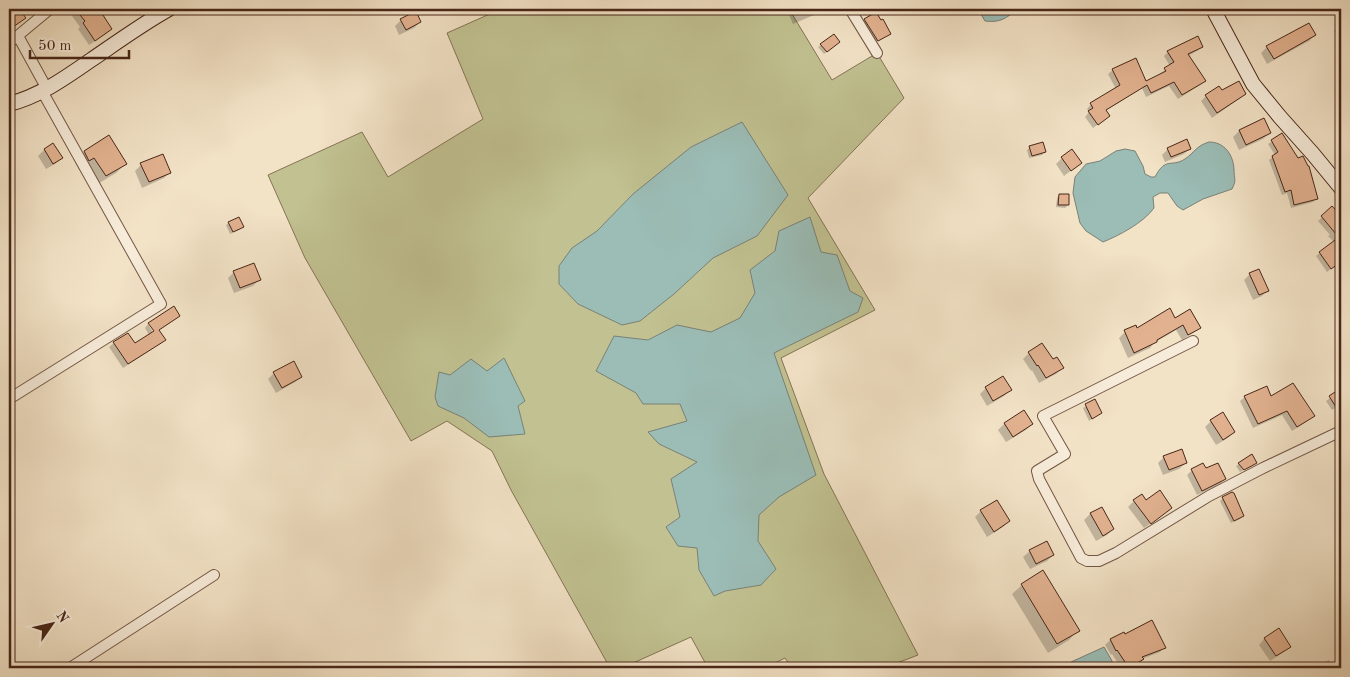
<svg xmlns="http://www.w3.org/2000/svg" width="1350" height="677" font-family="'Old Standard TT',serif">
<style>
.green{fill:#c1c191;stroke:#857454}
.water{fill:#9bbdb6;stroke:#7a8177}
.shadow{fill:#0003}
.building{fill:#e2b290;stroke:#492718}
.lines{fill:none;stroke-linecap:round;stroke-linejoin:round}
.street-casing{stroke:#735644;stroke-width:12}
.secondary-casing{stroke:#492718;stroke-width:16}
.street{stroke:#f7ecda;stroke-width:10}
.secondary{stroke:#f7ecda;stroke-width:14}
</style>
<rect width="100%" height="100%" fill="#f2e2c6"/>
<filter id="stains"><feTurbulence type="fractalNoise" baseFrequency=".004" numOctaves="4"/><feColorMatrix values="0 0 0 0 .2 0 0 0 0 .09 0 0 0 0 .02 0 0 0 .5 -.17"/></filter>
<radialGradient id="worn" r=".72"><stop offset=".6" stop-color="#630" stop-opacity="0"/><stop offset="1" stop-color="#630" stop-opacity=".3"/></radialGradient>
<path class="green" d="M501,9H789L832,80L877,53L904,98L808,198L875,310L781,358L824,474L918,655L884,668H792L785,658L765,668H708L691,637L622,668H610L511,490L492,451L447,421L411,441L305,258L268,175L362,132L388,177L483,119L447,33Z"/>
<path class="water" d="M978,9H1018C1006,18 1001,23 985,21Z
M742,122L788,195L757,236L713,258L674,294L640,321L622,325L578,304L559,284V266L572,248L597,231L633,194L691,147Z
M1209,142C1224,142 1233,154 1234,169C1234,180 1237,179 1232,189L1203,199L1183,210L1177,206L1168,193H1160L1153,197L1154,208C1143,223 1120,235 1103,242L1086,231L1080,223L1073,193L1075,177L1086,164L1100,161L1116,151L1125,149L1135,151L1143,166L1145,174L1151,177H1155C1166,156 1171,168 1185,159C1195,152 1196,146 1209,142Z
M810,217L821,252L837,255L850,291L863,298L858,312L774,353L816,475L779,497L759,515L758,541L776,569L761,585L725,591L714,596L699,570L697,548L678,546L666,527L680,517L671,479L697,462L659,444L648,432L687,421L680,404H643L636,393L596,371L614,336L648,340L677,325L711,332L740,318L755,293L750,270L775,251L779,231Z
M504,358L525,401L518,406L525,434L489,437L464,418L438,406L435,397L439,372L450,375L471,359L487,371Z
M1104,647L1112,661L1111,668H1074L1071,662Z"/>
<path class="shadow" d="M9,9H18L24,18L9,30Z
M80,9H96L111,29L106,34L89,45L78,29L80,27L72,16Z
M796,9H821L814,15L793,24L789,15Z
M401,20L420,22L414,28L399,35L395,26Z
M865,20L889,34L875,43L862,23Z
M1340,25H1341V47L1334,31Z
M1315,35L1309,41L1267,64L1261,53L1267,47Z
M821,45H836L824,54L818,47Z
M1202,47L1197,51L1188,56L1204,81L1200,85L1178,99L1169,86L1146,97L1142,88L1105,111L1109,116L1093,128L1085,117L1089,112L1087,109L1091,104L1116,89L1108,74L1113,70L1145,83L1161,75L1160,74L1170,66L1164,56L1168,52Z
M1221,92L1245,94L1239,99L1212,118L1201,101L1206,96Z
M1264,120L1270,133L1263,139L1239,150L1233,137L1239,131Z
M1282,135L1317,198L1313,202L1291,208L1287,193L1282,195L1269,160L1275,155L1268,144Z
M109,137L125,164L116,173L96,185L85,166L79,170L75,162L84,152Z
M53,145L61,158L55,164L46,169L38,156L44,150Z
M1030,147L1045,152L1042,155L1029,158L1027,150Z
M1190,148L1184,154L1165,162L1162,155L1168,149Z
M1072,151L1081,163L1064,176L1056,164L1062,158Z
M141,165L170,172L164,178L142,188L135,171Z
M1059,195L1068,205L1065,208L1056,207L1057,198Z
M1331,209L1341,222V261L1327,272L1316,256L1334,242L1328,236L1330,235L1318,221Z
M229,223L242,227L239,230L230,234L226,225Z
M234,272L259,280L253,286L234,293L228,278Z
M1250,274L1268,290L1262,296L1253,300L1244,280Z
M179,316L174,320L158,331L164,340L160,344L123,368L109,347L114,343L135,345L149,335L145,328L148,324L156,337L158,336L150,323Z
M1175,320L1199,327L1193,333L1182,340L1176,330L1154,343L1150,348L1128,358L1119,338L1125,332L1135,327L1137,329Z
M1029,353L1053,361L1062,368L1056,374L1039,383L1032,370L1031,371L1023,359Z
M274,373L301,376L295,382L276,393L268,379Z
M986,388L1010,390L1004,396L987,406L980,394Z
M1341,389V408L1340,405L1332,410L1326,401Z
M1245,397H1271L1314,416L1309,420L1292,431L1282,415L1253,428L1240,401Z
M1094,401L1101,413L1089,421L1083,408Z
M1024,412L1032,424L1026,430L1006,442L998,430L1004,424Z
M1222,414L1234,432L1228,438L1216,445L1205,427L1211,421Z
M1164,457L1186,463L1179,469L1163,475L1158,463Z
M1239,464L1253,465L1240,472L1236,466Z
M1192,470H1205L1225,479L1220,484L1197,495L1187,475Z
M1223,498L1242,516L1240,519L1231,523L1220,501Z
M1134,501H1146L1165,513L1144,528L1128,507Z
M1101,508L1113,529L1107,535L1096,541L1084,520L1090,514Z
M981,511L1009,521L1003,527L987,537L975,517Z
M1030,551L1053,555L1047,561L1030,569L1023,557Z
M1022,585L1078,630L1069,640L1048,653L1012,594Z
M1124,633L1125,636L1164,647L1160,652L1142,659L1131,668H1121L1112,654L1111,655L1105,645L1110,640Z
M1265,638L1290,646L1284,652L1270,661L1259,645Z
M9,646L15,657L9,663Z
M1329,660L1333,668H1316L1318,666Z
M387,663L390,668H379Z"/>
<path class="building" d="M9,9H19L26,18L13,27L9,20Z
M75,9H99L112,29L95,41L83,23L85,21Z
M416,11L421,22L406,30L400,19Z
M876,12L881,20L883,19L891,34L878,41L864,19Z
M1309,23L1316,35L1274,59L1266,46Z
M834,34L840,42L827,52L820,44Z
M1198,36L1203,47L1188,54L1206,81L1182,95L1174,82L1151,93L1147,85L1106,110L1110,116L1098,125L1088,111L1093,108L1090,103L1120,85L1112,69L1136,58L1146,81L1166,71L1164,68L1174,62L1167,51Z
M1239,81L1246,94L1217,113L1205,95L1219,86L1222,90Z
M1264,118L1271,133L1246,145L1239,130Z
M1282,133L1298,158L1303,156L1308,166H1309L1318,199L1294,205L1291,190L1285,192L1272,156L1278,152L1271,140Z
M109,135L127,164L106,176L94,158L89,161L84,151Z
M1187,139L1191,149L1171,157L1167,148Z
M1043,142L1046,152L1032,156L1029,146Z
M53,143L63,158L53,164L44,149Z
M1072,149L1082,163L1071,171L1061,157Z
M163,154L171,173L149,182L140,163Z
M1059,194H1069V205H1058Z
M1332,206L1341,216V240L1321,216Z
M239,217L244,227L233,232L228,222Z
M1335,240L1341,250V262L1331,269L1319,252Z
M254,263L261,280L240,288L233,271Z
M1259,269L1269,291L1259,295L1249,273Z
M174,306L180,316L159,330L166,340L128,364L113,342L128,333L135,343L154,331L148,323Z
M1170,308L1175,318L1190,309L1201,328L1188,335L1183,325L1157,340V342L1134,353L1124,330L1136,325L1137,328Z
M1042,343L1053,359L1057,357L1064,368L1046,378L1038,365L1037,366L1028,352Z
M294,361L302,377L282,388L273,372Z
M1003,376L1012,390L993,401L985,387Z
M1293,383L1315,416L1297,427L1287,411L1258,424L1244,396L1267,386L1271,396Z
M1341,388V415L1329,396Z
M1095,399L1102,413L1092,419L1085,404Z
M1024,410L1033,424L1013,437L1004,423Z
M1223,412L1235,432L1223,440L1210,420Z
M1182,449L1187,463L1169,470L1163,456Z
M1252,454L1257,463L1244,470L1238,463Z
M1203,463L1206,468L1218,463L1226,479L1202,491L1191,469Z
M1160,490L1172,508L1151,524L1133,500L1142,494L1146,500Z
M1232,492L1234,493L1244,516L1234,521L1222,497Z
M997,500L1010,521L994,532L980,510Z
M1102,507L1114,529L1103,536L1090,513Z
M1047,541L1054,555L1036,564L1029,550Z
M1043,570L1080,631L1057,644L1021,584Z
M1152,620L1166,648L1142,657L1144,659L1129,668L1117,650L1116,651L1110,639L1124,632L1125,634Z
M1279,628L1291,647L1276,656L1264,638Z"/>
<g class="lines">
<g class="street-casing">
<path id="street" d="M850,9L877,53
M18,36L47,89
M9,43L50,9
M1193,341L1043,416L1065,454L1037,471L1039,479L1081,558L1087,561H1099L1116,553L1209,496L1263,468L1341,431
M9,399L161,304L42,91
M70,668L214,575"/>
</g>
<g class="secondary-casing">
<path id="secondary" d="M1213,9L1253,84L1280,117L1313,154L1341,188
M9,104C40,96 65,78 91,60C116,43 142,24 169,9"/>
</g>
<use href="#street" class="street"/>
<use href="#secondary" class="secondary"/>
</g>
<rect width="1350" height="677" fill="none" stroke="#f2e2c6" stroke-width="30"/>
<rect x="10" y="10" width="1330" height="657" fill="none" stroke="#492718" stroke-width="2.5"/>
<rect x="15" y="15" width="1320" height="647" fill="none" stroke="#492718"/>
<g transform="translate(52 624) rotate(56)" stroke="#f7ecda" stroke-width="4" paint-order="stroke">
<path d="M0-4L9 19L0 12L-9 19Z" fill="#492718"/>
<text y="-8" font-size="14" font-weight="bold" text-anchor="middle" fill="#492718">N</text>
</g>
<path d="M30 50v8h99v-8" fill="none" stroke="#492718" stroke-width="2.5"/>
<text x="38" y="50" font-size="15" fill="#492718" stroke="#f7ecda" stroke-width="4" paint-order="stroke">50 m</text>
<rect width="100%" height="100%" filter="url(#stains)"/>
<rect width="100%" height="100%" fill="url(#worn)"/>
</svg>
